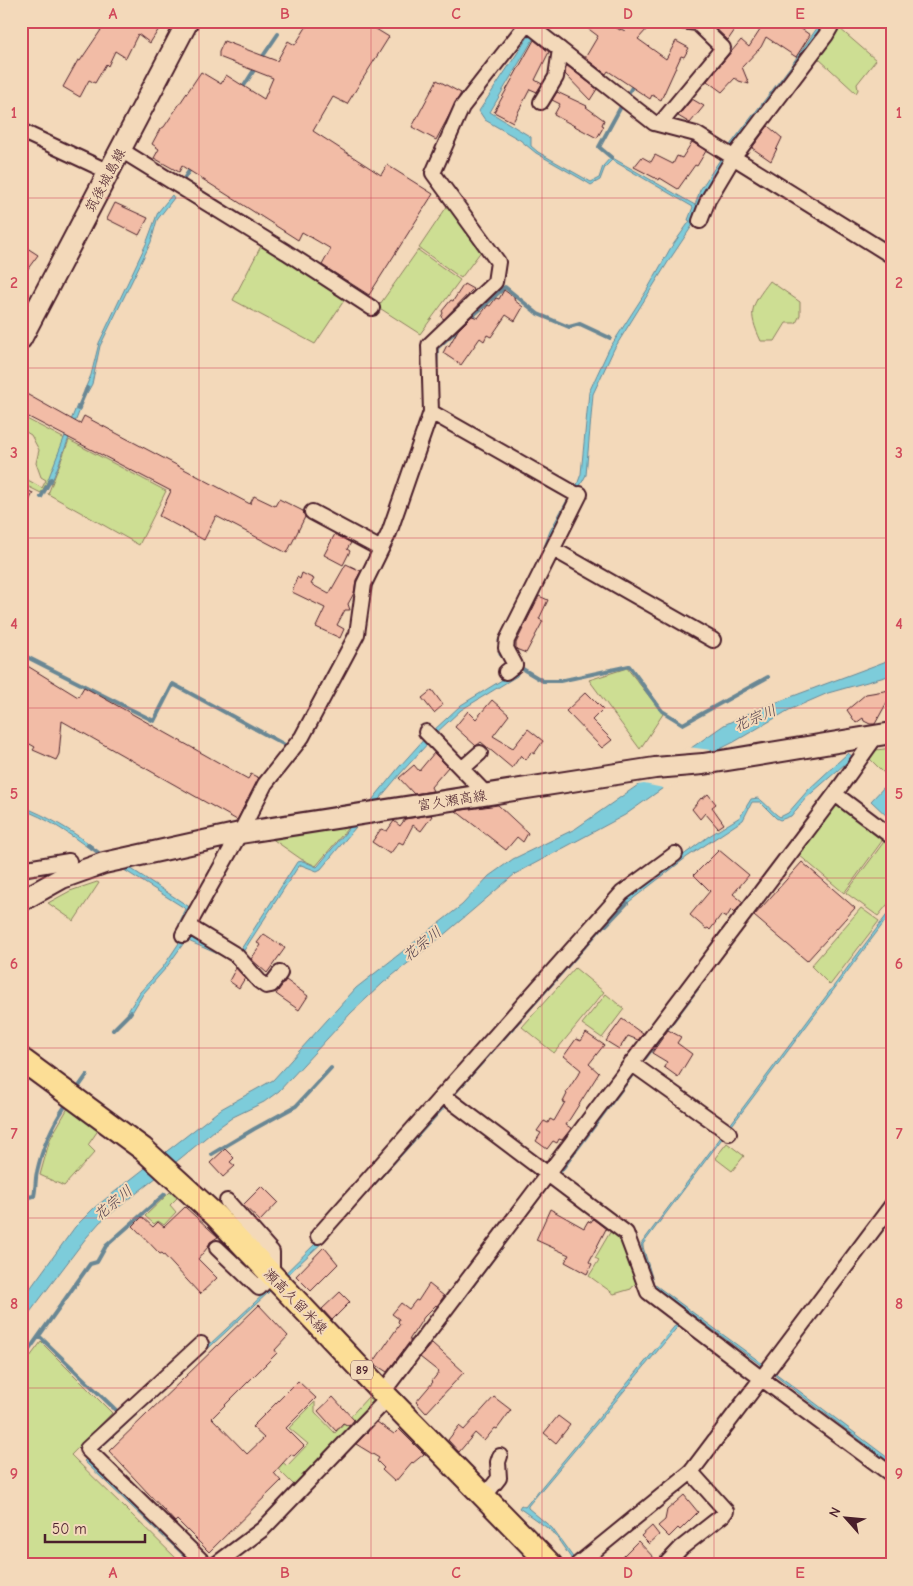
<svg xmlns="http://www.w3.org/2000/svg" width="913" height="1586" font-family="'Comic Neue','Klee One',sans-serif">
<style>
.green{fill:#cdde93;stroke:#8c7e5f}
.water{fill:#7dccda;stroke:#698794}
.pier{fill:#f3d9ba}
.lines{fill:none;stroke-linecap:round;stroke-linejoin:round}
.stream{stroke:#698794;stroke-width:4}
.building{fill:#f2bca6;stroke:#4a1f2b}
.street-casing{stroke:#4a1f2b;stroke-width:18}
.secondary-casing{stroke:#4a1f2b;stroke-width:24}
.primary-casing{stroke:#4a1f2b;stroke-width:26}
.street{stroke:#f3d9ba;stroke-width:14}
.secondary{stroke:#f3d9ba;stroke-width:20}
.primary{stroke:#fcde96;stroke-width:22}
.grid{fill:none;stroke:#d1495b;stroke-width:1;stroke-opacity:0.55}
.labels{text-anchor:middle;stroke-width:4;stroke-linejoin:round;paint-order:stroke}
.shield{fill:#f3d9ba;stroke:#7d5756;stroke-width:1}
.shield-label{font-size:12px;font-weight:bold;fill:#4a1f2b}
.street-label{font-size:14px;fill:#4a1f2b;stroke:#f3d9ba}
.water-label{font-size:15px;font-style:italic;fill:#54424e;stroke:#f3d9ba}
.neatline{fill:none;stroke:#d1495b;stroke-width:2}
.grid-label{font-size:16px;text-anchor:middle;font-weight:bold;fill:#d1495b}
</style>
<rect width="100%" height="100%" fill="#f3d9ba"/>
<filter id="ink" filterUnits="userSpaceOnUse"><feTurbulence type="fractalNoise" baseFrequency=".02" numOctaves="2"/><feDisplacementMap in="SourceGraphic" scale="10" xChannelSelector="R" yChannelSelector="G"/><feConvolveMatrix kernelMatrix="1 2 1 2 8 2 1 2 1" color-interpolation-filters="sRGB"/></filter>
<g filter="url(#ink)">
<path class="green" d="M839,28L876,60L857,84L858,90L856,93L818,58Z
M448,205L482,250L461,278L419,248Z
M261,246L347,296L315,344L233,300Z
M418,250L460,280L420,334L378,307Z
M770,281L800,302V315L796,323H786L775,341H761C747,311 751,306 770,281Z
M21,416L65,439L50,477L41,493L21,483V476L42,488L46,480L41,477L36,463L39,450L31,435L21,429Z
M69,440L166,491L139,545L48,494Z
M627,668L663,714L640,749L589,680Z
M892,748V781L869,758L876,750Z
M843,806L885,837L844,893L799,855L832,807Z
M353,822L316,866L301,859L271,838Z
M886,839L892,844V899L878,916L846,893Z
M97,882L99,883L74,921L48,903L70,891Z
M861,908L879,921L830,985L811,966Z
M575,968L604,992L554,1053L522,1027Z
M606,994L624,1009L602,1038L582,1024Z
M68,1108L99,1129L88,1145L95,1152L64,1186L40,1175L50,1139Z
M727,1143L744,1156L732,1171L715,1158Z
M170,1192L177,1198L170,1205L176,1212L164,1225L158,1221L154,1224L145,1216Z
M612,1229L626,1249L638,1280L631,1289L614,1294L589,1276L599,1260L595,1258Z
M41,1342L112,1413L71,1455L183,1565H21V1369Z
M368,1397L375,1403L295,1486L264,1455L269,1450L287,1466L308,1444L289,1428L315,1402V1412L335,1433Z"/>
<path class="water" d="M822,21H829L668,262L614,349L593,394L586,475L580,486L577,485L581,474L589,392L609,349L647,290L670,249L687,225L690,221L688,220L693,207L612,160L605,167L600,180L591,185L588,183L536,153L520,140L485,120L479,111L528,37L535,36L490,112L531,137V146L538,152L591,182L599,178L603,166L611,157L695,205L700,190L727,149L790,67Z
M172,195L174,198L157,220L151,242L100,346L92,384L87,393L84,391L91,375L99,343L146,244L158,212Z
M77,405L81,407L51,484L47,482Z
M567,500L571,502L506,656L520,669L517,676L461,710L435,734L433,731L461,705L515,672L499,655L498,640L542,552L550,531Z
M892,659V675L828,693L789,710L734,742L714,752L625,815L515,874L447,932L383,983L351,1013L279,1091L264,1102L233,1117L215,1130L176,1162L100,1222L86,1238L21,1324V1301L75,1227L94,1208L221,1109L273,1080L356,988L462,905L489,876L513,859L575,829L724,725L756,710Z
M426,737L430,741L400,774L321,869L317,871L301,865L298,867L243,952L241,949L297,862L303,861L317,867L318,866L400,766Z
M848,753L853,757L806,798L791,816L780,820L776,818L760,802H752L743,820L687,857L621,908L454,1096L451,1093L620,905L674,862L709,836L740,817L751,799L758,798C766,803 773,813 780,817L788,813L809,789Z
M886,785L892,790V817L890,819L871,801Z
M21,806C48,816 70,830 94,847L90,849C68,833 47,818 21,809Z
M113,859L133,870L191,908L180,927L179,923L186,909L121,868Z
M892,908V912L643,1244V1247L654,1284L763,1364L762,1366L689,1312L685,1313L686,1310L653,1286L641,1244Z
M186,935L234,957L236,962L186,940L166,968L143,994L130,1016L127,1013L140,992L163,967L183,937Z
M443,1103L447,1105L325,1240L88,1460L196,1564L193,1565L84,1461L267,1291L320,1239Z
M678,1322L680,1324L528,1506V1508L552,1528L575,1560L573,1561L553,1532L519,1508L521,1505L525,1507Z
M774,1372L892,1461V1464L773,1374Z"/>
<path class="pier" d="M688,747L719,751L668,789L644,784L632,786Z"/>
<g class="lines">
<path class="stream" d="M512,21L520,27
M261,59L278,34
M242,89L256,67
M626,97L634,84
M612,158L599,147L623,103
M181,183L191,168
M436,369L437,348L505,287L538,314L569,327L580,324L610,338
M78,409L87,388
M41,497L51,479
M21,654L154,721L173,684L285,745H290
M518,670L521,668L543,681H560L629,666L662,711L683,724L768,677
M88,845L103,856
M606,925L627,903
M113,1030L131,1012
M645,1058L699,986
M75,1092L87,1075
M212,1154L254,1129L296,1106L331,1068
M559,1173L634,1072
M21,1194L28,1197L34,1196C36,1188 35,1180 37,1172C42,1148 53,1124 67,1103
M460,1302L538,1198
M39,1336L119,1413
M21,1361L90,1264L97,1262L106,1246L165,1194"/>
</g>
<path class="building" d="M86,21H164L150,43L138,34L126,58L115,51L108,66L106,64L95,83L89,80L80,97L63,87L78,60L80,61L101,30Z
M310,21H363L389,37L347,104L333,97L313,131L381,175L387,165L433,194L369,295L322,265L331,249L302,232L298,240L182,166L179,172L154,158L159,149L152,144L160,129L164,127L201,72L221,84L226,75L264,99L273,78L219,57V52L224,41L277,61L288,41L295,45Z
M578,21H605L620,30L621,29L625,31L634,22L647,29L638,39L666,59L676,41L689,48L684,57L681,56L661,100L652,95L650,99L608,71L606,74L585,58L598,36Z
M708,21H741L728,40Z
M766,21H790L810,35L796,57L766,37L761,47L742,67L749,84L739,81L735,78L722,92L707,81L741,40L749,47Z
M534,40L549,52L535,80L542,84L537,92L530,89L513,122L494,112Z
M566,65L597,89L590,100L565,74Z
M437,80L461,93L436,140L412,127Z
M557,92L587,106L586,107L604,120L602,125L604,126L597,138L554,115L560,104L552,100Z
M692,99L704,106L690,123L678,116Z
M768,126L782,138L771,161L752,148Z
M692,142L706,151L697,166L695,165L678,189L660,178L659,180L634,167L642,157L651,162L655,155L673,164L677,156L682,158Z
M115,203L148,218L139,235L107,219Z
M21,244L38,255L21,278Z
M464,284L473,289L444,319L441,317L443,313L442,311L451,300L453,301Z
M504,290L515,298L514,300L523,307L515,321L506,315L491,337L487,335L484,341L480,338L461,365L443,353L447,345L449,346L458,330L472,316L478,318L488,305L490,306L496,298L499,299Z
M21,391L80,424L84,416L250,504L254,496L275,506L279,499L303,511L305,517L287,553L216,516L204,540L159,516L171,491L21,413Z
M21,487L33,493L21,517Z
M335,534L351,543L347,549L350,551L343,565L324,555Z
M346,564L361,571L356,580L354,593L348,604L350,610H345L337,625L344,629L340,638L316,627L325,608L292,592L297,577L300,579L302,573L314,579L311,584L329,594Z
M539,596L548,600L539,619L543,621L526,653L516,649V643Z
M21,662L78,697L84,687L248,779L251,774L259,778L237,820L62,721L59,754L56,760L33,750L35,747L21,739Z
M432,690L443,705L434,713L422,698Z
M890,690L892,702H887L875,724H870L864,721L863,718L856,723L847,710L866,694Z
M586,692L603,709L592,720L612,740L602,748L566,711Z
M492,700L509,715L493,736L513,748L528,729L543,741L534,754L531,752L526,760L521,755L512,768L481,742L476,746L455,727L468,711L476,719Z
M434,753L448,767L431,787L433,791L414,794L399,778L414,765L419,771Z
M708,794L716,804L712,807L724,824L718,828L705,813L700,819L692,809L701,798L702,799Z
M498,805L528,833L523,842L517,837L506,850L456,811Z
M431,815L432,816L421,831L413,825L403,844L399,842L390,854L372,842L381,829L387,831L394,821L400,826L405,819Z
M719,850L749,875L733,894L743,902L734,913L731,910L726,918L721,915L710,930L708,928L706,929L690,915L710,891L694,875Z
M802,862L855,908L807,961L754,916Z
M264,934L285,948L267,973L251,959L261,945L257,943Z
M236,968L245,978L239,988L229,981Z
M286,980L308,996L299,1010L276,994Z
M622,1019L643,1034L638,1040L628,1036L619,1049L606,1041Z
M668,1030L681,1037L677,1043L692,1054L678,1077L664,1067L667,1062L652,1053Z
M586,1033L604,1045L589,1064L599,1073L566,1125L571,1128L570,1130L562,1140L559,1139L557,1143L553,1141L547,1149L536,1141L541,1133L537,1131L544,1121L548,1123L550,1119L554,1121L565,1102H563L567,1094L566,1093L581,1070L564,1056L576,1039L581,1041Z
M225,1149L234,1158L230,1162L235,1166L223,1177L210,1163Z
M262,1186L278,1202L260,1221L243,1205Z
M185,1207L218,1237L210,1242L208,1247L198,1259L217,1278L200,1294L162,1253L160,1254L133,1226L142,1217L153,1227L158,1222L164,1227Z
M550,1209L584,1228L588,1221L591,1222L593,1219L606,1229L589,1262L592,1264L587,1274L565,1262L569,1255L536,1240Z
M324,1247L338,1264L311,1291L296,1276Z
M429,1284L444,1296L437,1306L436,1305L424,1317L409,1340H411L387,1372L373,1363L400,1324L398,1322L399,1319L392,1314L401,1303L409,1309L416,1300L418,1301Z
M340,1292L350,1302L332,1320L322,1309Z
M259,1305L288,1336L275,1350L277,1353L212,1418L247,1454L264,1438L252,1427L298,1381L316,1398L286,1428L304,1446L294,1456L291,1454L274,1473L281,1481L209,1552L177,1520L175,1522L109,1451Z
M432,1343L464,1372L426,1413L416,1402L433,1382L432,1381L439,1372L420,1357Z
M333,1397L354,1420L349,1426L343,1423L336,1431L318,1411Z
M494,1397L511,1410L497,1429L495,1428L484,1441L475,1433L459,1452L448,1440L459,1426L464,1430Z
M558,1416L570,1425L556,1443L544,1433Z
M377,1422L394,1434L399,1429L424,1454L413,1463L412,1462L395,1482L382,1470L384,1468L377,1461L379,1458L356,1444Z
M684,1495L698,1512L680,1530L678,1528L669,1537L658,1526L665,1520L667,1510Z
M652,1526L659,1535L649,1544L641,1536Z
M638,1541L656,1560L650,1565H614Z"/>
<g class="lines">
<g class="street-casing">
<path id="street" d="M524,21L654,123L696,134L892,256
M541,102L556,77L560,49
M660,124L723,48L697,23L681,21
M21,131L109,172
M121,150L286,252L372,308
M700,221L708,200L733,158L826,35L834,21
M431,412L579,496
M312,512L381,549
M553,549L713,640
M506,672L515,665L506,648L507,640L580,494
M426,732L487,795
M463,768L480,753
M835,794L892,837
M21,869L69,861
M188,926L236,955L259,981L266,986L271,985L280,973
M183,935L240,833L265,784L302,737L357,634L364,584L389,533L431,412L429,345L495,282L498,262L433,173L462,107L529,21
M631,1063L729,1133
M443,1095L626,1233L648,1292L762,1379L892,1475
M318,1236L622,893L675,854
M217,1248L259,1288L272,1275V1252L227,1201
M201,1344L87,1449L206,1565
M383,1392L835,794L876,736
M484,1497L499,1478L498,1462L500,1456
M215,1565L263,1529L388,1398
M577,1565L691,1472L892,1205
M665,1565L681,1548L723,1515L726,1511L691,1472"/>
</g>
<g class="secondary-casing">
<path id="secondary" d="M21,339L188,21
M21,901L62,878L104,863L240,833L655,768L703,764L892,733"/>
</g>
<g class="primary-casing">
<path id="primary" d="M21,1059L143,1149L216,1216L388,1398L551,1565"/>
</g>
<use href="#street" class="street"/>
<use href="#secondary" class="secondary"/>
<use href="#primary" class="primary"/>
</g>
</g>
<path class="grid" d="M199,21V1565M371,21V1565M542,21V1565M714,21V1565M21,198H892M21,368H892M21,538H892M21,708H892M21,878H892M21,1048H892M21,1218H892M21,1388H892"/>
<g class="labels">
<rect class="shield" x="351" y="1360.5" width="22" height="19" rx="4"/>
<g class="shield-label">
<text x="362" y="1374">89</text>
</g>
<g class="street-label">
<text transform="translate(105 180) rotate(-62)" y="5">筑後城島線</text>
<text transform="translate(452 800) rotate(-9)" y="5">富久瀬高線</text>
<text transform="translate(296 1301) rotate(46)" y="5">瀬高久留米線</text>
</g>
<g class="water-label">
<text transform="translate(755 718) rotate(-23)" y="5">花宗川</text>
<text transform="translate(422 944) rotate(-39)" y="5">花宗川</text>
<text transform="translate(113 1203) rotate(-40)" y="5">花宗川</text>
</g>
</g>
<rect width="913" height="1586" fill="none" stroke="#f3d9ba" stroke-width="55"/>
<g transform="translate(846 1518) rotate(297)" stroke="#f3d9ba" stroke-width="4" paint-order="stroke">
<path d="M0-4L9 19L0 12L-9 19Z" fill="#4a1f2b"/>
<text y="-8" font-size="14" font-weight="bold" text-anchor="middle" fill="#4a1f2b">N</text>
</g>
<path d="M45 1534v8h100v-8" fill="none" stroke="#4a1f2b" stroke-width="2.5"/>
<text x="52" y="1534" font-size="15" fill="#4a1f2b" stroke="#f3d9ba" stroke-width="4" paint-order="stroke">50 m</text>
<rect x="28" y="28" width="858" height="1530" class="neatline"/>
<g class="grid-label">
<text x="113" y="19">A</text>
<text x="285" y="19">B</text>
<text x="456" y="19">C</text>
<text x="628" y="19">D</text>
<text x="800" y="19">E</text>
<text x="14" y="118">1</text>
<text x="899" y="118">1</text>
<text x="14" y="288">2</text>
<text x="899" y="288">2</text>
<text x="14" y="458">3</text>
<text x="899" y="458">3</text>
<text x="14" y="629">4</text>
<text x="899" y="629">4</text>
<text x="14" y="799">5</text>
<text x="899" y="799">5</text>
<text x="14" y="969">6</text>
<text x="899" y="969">6</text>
<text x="14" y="1139">7</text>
<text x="899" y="1139">7</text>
<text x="14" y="1309">8</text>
<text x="899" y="1309">8</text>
<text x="14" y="1479">9</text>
<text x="899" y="1479">9</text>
<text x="113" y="1578">A</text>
<text x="285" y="1578">B</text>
<text x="456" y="1578">C</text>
<text x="628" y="1578">D</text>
<text x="800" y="1578">E</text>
</g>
</svg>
